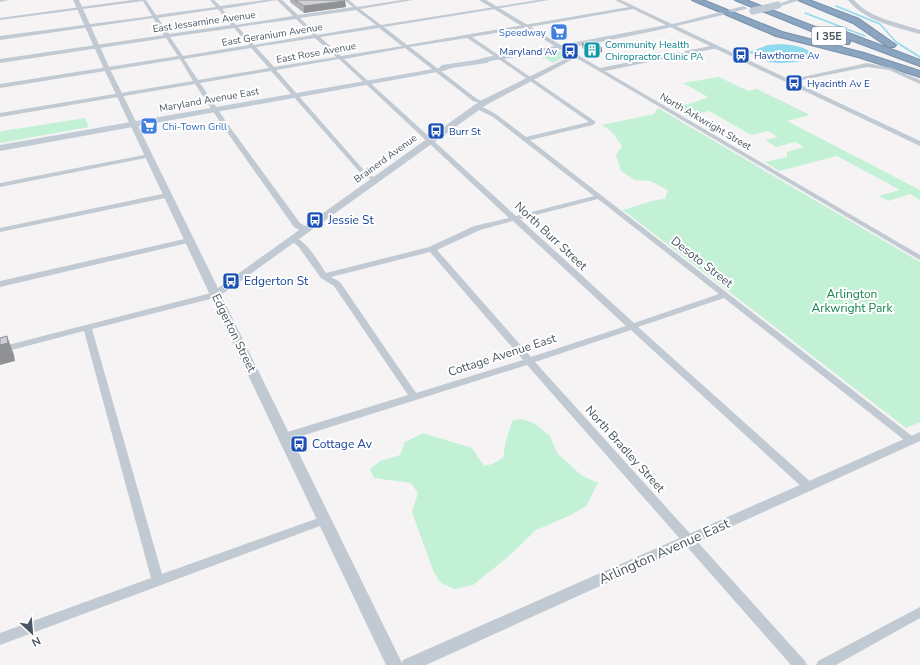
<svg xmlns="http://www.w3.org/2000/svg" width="920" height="665" font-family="'Nunito Sans',sans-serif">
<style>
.green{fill:#c3f1d5}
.water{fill:#90daee}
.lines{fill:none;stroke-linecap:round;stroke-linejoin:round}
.stream{stroke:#90daee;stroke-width:1.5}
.motorway-casing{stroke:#7690ad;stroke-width:2}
.minor{fill:#c1cad2;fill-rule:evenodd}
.tertiary{fill:#c1cad2;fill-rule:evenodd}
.secondary{fill:#c1cbd6;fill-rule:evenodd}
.motorway{fill:#8ba5c1;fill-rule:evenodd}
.secondary-bridge{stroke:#c1cbd6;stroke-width:7}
.wall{fill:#b0b2b7}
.shaded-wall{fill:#909195}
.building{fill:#cdcfd5;stroke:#909195}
.labels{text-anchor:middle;stroke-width:4;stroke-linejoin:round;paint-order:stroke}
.far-street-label{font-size:10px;fill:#4a5661;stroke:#fff}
.far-shop-label{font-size:10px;fill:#366cbe;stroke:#fff;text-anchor:end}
.far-culture-label{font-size:10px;fill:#0d838f;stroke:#fff;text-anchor:start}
.far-transit-label{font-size:10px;fill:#164399;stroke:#fff;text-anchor:start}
.shield{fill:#fff;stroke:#808990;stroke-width:1}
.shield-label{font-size:11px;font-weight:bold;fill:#4a5661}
.transit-label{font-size:12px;fill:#164399;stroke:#fff;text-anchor:start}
.street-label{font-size:12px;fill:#4a5661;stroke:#fff}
.park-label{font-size:12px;fill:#17864f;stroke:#fff}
.near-street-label{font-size:14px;fill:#4a5661;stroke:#fff}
</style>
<rect width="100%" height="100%" fill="#f5f3f3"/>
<path class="green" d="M560,51L568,55L553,63L539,55Z
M719,77L748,91L757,89L810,115L787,121L920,190V200L910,194L888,201L879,196L900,190L837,156L779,171L765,162L787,157V152L804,147L795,142L776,147L765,140L778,137L768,131L751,135L709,111L686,116L671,108L692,103L708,97L683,83Z
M658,108L920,262V422L906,428L623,210C637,206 651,200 665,199L668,190L650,181L635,180L621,171L616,155L622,146L612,132L602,125L654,114Z
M85,118L89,127L0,143V132L3,131Z
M522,419L534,423L550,436L557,453L581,475L598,483L586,506L571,515L536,530L509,556L473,585L455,589L441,583L434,573L412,512L418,493L411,483L374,478L370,469L380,461L400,455L405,442L423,433L472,448L484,466L492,464L503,458L506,440L513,420Z"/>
<path class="water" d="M780,44C790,45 806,45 812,55C806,64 773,65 763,60V57L752,54L749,52L768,45Z"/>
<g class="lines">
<path class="stream" d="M836,6L880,24L896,42L920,57
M805,13L865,36"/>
<g class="motorway-casing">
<path id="motorway" d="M692,0H703L782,32L864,53L920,71V77L858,57L776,36Z
M735,0H746L849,40L850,42L849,44H843Z
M798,0H809L859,19L896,45L894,47H888L853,23Z
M835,28L920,60V66L832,33L831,31Z"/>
</g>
<path class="minor" d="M0,0H9L0,2Z
M132,0H146L156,15L216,7L210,0H214L220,6L265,0H282L298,15L353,7L344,0H349L357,7L402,0H413L360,9L381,25L538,0H549L384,27L407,45L629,7L615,0H621L674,25V27H670L633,9L472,37L596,122L593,125L530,140L917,440L916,443H908L724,298L638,327L813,484L815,487L813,490L809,491L805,490L631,330L535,362L805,661L807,665H791L527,365L289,440H281L280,437L281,434L408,395L334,286L321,278L298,246L289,239L290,237C304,235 319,263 326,273L429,247L474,226L509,218L339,59L276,70L368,175L377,178V180L364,177L271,71L200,83L227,123L300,223L309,228V232H303L294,227L222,125L195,84L0,117V113L193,81L180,59L0,88V84L178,56L166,38L0,63V59L164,35L153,18L0,40V36L152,16L143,1L0,20V18ZM277,0L293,16L236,25L222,9ZM218,9L231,25L169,34L158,18ZM356,10L376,25L317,35L300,18ZM296,19L313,35L254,45L238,27ZM234,28L249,45L183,56L170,37ZM379,28L402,46L341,56L320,37ZM315,38L336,57L274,67L256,47ZM467,38L497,58H500V60L589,122L526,137L497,115L487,109L476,105L473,107L493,117L594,196L516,216L344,59L405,48L473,101L485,104V102L477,99L410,47ZM251,48L269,68L198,80L184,59ZM598,199L719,294L634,323L520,219ZM513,221L626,326L531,357L437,250L480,230ZM430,252L523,360L416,393L340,282L331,277Z
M716,45L718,46V48L605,71L920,255V260L573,56L578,55L600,68Z
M867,63L892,68L920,80V84L889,70L867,67L787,83L784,81Z
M149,154L151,155V157L0,187V183Z
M167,193H170V197L0,232V228Z
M189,238L193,240L192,242L0,287V281Z
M215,292L218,293L219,295L218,297L92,329L162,574L324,516L328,517L330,520L328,523L0,645V633L151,578L84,331L0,353V347Z
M920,607V618L836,665H816L818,661Z"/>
<path class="tertiary" d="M73,0H79L110,69L218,288L480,101L571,56L479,0H486L579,56L486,105L221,295L402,663L403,660L920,432V441L426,665H386L210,295L104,69Z
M848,0H854C871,19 897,22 920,30V34C895,27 865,21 848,0Z
M672,24L920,141V146L670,27L669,26Z"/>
<path class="secondary" d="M790,0H800L778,7L775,5Z
M744,6L747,8L746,9C662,31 576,48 490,61L487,63L452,68L443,71L0,151V145L439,68L442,65L476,60L487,57L534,50L677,23Z"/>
<use href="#motorway" class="motorway"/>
<path class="secondary-bridge" d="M753,11L778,5"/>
</g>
<path class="wall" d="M290,0H344L345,1L346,7L304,13L290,2Z
M582,44L602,52L591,54L582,48Z"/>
<path class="shaded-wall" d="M345,1L346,7L304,13V6Z
M602,48V52L591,54L592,49Z
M7,336L14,355L15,361L0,365V345Z"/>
<path class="building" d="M295,0H344L345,1L304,6Z
M593,42L602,48L592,49L582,44Z
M7,336L8,343L0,345V338Z"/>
<defs>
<g id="supermarket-square" transform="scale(0.9)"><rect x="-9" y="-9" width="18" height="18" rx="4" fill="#3f7fe0" stroke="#fff"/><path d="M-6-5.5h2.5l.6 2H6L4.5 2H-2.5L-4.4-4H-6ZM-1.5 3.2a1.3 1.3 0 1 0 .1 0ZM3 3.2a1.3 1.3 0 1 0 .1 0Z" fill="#fff"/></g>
<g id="building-square" transform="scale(0.9)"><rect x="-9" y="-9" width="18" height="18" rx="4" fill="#0f9aa8" stroke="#fff"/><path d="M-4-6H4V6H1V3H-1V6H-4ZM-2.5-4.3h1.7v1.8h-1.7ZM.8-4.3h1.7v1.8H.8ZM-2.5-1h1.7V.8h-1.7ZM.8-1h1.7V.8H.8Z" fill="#fff"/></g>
<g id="bus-square" transform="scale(0.9)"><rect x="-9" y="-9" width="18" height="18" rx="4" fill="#1a4fb4" stroke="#fff"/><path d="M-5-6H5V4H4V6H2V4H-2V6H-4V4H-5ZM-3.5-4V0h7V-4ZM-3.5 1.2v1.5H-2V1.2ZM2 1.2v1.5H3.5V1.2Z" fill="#fff"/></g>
</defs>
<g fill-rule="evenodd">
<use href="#supermarket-square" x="559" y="32"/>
<use href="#building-square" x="592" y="50"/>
<use href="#bus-square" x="570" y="51"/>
<use href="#bus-square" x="741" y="55"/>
<use href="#bus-square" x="794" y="83"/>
<use href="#supermarket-square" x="149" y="126"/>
<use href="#bus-square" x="436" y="131"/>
<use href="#bus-square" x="315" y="220"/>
<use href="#bus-square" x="231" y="281"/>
<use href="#bus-square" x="299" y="444"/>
</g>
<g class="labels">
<g class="far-street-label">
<text transform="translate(204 21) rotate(-8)" y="4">East Jessamine Avenue</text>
<text transform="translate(272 34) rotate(-9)" y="4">East Geranium Avenue</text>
<text transform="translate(316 52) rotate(-10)" y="4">East Rose Avenue</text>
<text transform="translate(209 99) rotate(-10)" y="4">Maryland Avenue East</text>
<text transform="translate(706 121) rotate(30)" y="4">North Arkwright Street</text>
<text transform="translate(385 158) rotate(-36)" y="4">Brainerd Avenue</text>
</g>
<g class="far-shop-label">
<text x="546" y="36">Speedway</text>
<text x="162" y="130" text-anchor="start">Chi-Town Grill</text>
</g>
<g class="far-culture-label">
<text x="605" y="48">Community Health<tspan x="605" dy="12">Chiropractor Clinic PA</tspan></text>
</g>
<g class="far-transit-label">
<text x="557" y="55" text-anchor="end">Maryland Av</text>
<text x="754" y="59">Hawthorne Av</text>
<text x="807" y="87">Hyacinth Av E</text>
<text x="449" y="135">Burr St</text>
</g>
<rect class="shield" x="812" y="27" width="34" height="18" rx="3"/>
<g class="shield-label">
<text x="829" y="40">I 35E</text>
</g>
<g class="transit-label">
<text x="328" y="224">Jessie St</text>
<text x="244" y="285">Edgerton St</text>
<text x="312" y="448">Cottage Av</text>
</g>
<g class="street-label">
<text transform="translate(551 236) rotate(43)" y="4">North Burr Street</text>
<text transform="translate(702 262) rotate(38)" y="4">Desoto Street</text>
<text transform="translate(234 333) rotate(64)" y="4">Edgerton Street</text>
<text transform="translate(502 355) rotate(-18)" y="4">Cottage Avenue East</text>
<text transform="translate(625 449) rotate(48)" y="4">North Bradley Street</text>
</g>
<g class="park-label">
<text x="852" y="298">Arlington<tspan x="852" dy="14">Arkwright Park</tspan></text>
</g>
<g class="near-street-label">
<text transform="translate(664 551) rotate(-24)" y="5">Arlington Avenue East</text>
</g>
</g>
<g transform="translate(32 633) rotate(154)" stroke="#ffffff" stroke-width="3" paint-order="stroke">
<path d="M0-3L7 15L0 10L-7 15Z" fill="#4a5661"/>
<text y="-6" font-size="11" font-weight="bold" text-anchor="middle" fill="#4a5661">N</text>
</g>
</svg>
